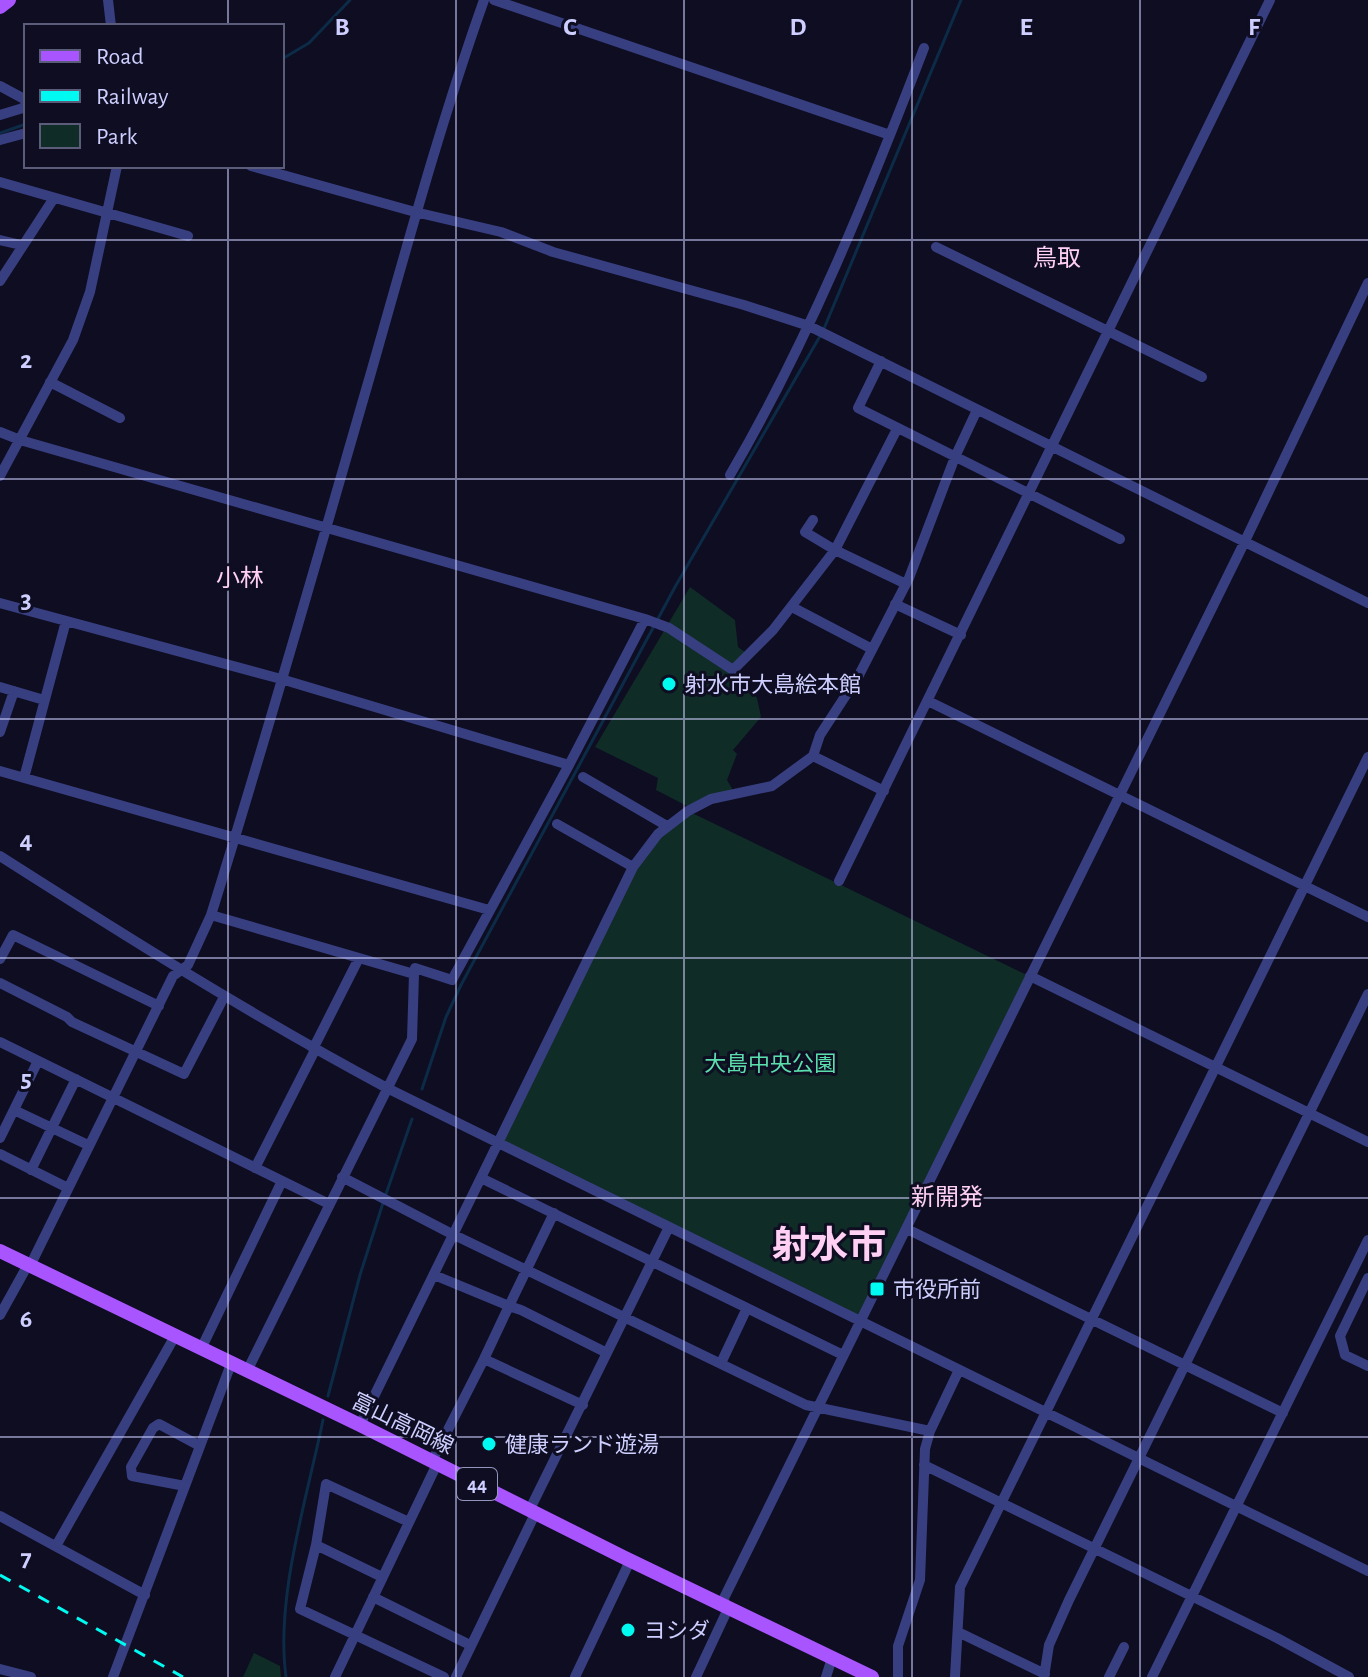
<svg xmlns="http://www.w3.org/2000/svg" width="1368" height="1677" font-family="'Alegreya Sans','Noto Sans JP',sans-serif">
<style>
.green{fill:#102c27}
.lines{fill:none;stroke-linecap:round;stroke-linejoin:round}
.stream{stroke:#0c2b47;stroke-width:3}
.minor{stroke:#383f81;stroke-width:10}
.major{stroke:#a955ff;stroke-width:14}
.rail{stroke:#00f9f0;stroke-width:3;stroke-dasharray:12 10;stroke-linecap:butt}
.grid{fill:none;stroke:#cecfff;stroke-width:2;stroke-opacity:0.55}
.poi-dot{fill:#00f9f0;stroke:#0e0d22;stroke-width:3}
.labels{text-anchor:middle;stroke-width:6;stroke-linejoin:round;paint-order:stroke}
.shield{fill:#0e0d22;stroke:#9495bd;stroke-width:2}
.shield-label{font-size:20px;font-weight:bold;fill:#cecfff}
.poi-label{font-size:22px;fill:#cecfff;stroke:#0e0d22;text-anchor:start}
.park-label{font-size:22px;fill:#5adfac;stroke:#0e0d22}
.street-label{font-size:22px;fill:#cecfff;stroke:#0e0d22}
.neighbourhood-label{font-size:24px;fill:#ffd0f4;stroke:#0e0d22}
.town-label{font-size:38px;font-weight:bold;fill:#ffd0f4;stroke:#0e0d22}
.grid-label{font-size:26px;text-anchor:middle;font-weight:bold;fill:#cecfff;stroke:#0e0d22;stroke-width:6;stroke-linejoin:round;paint-order:stroke}
</style>
<rect width="100%" height="100%" fill="#0e0d22"/>
<path class="green" d="M690,587L735,620L738,647L745,652L732,666L757,698L761,717L733,750L737,754L727,780L733,790L687,806L656,790L658,778L595,747Z
M688,811L1029,976L860,1321L500,1142L643,852Z
M254,1653L280,1666L281,1677H243Z"/>
<g class="lines">
<path class="stream" d="M282,59L309,43L350,0
M0,133L26,124
M422,1089L446,1017L461,985L675,587L823,331L961,0
M386,1194L412,1119
M328,1396L360,1275L383,1203
M286,1677C275,1598 307,1498 323,1420"/>
<path class="minor" d="M108,0L111,26
M494,0L890,135
M0,86L26,100
M0,115L23,108L26,104
M0,140L26,133
M251,166L415,212L501,232L553,252L744,305L809,326L1368,603
M0,182L188,236
M0,240L21,245
M936,247L1202,377
M0,281L54,198
M881,361L858,408L1120,539
M50,382L120,418
M0,432L20,440L645,619L669,628L733,670L773,630L835,550L897,429
M730,475C809,340 868,194 924,48
M0,476L73,340L90,292L117,166
M813,520L805,532L835,550L906,584
M0,603L281,679L569,765L452,980L415,968
M895,604L961,635
M792,607L872,649
M0,687L44,700
M928,701L1368,917
M0,732L14,691
M813,756L884,791
M569,765L645,619
M0,771L489,910
M583,777L667,826
M24,778L66,621
M557,824L633,867
M0,856C127,937 254,1017 387,1088L1368,1571
M839,881L1270,0
M211,915L414,974L412,1039L247,1371
M0,959L13,935L159,1006
M1030,976L1368,1142
M0,983L67,1017L72,1022L184,1074L224,997
M0,1042L329,1204
M313,1049L359,958
M14,1110L88,1145
M0,1138L38,1061
M0,1154L68,1188
M255,1168L315,1050
M31,1170L76,1079
M342,1177L448,1232L806,1405L930,1431
M481,1178L747,1308L721,1363
M554,1213L509,1306L521,1310L607,1353
M907,1229L1283,1413
M434,1275L509,1306L484,1359L583,1405
M1368,1278L1340,1336L1345,1355L1368,1366
M747,1308L843,1355
M0,1315L25,1270L30,1266L173,976L188,965L211,915C267,736 318,556 370,376C406,250 440,124 484,0
M201,1349L282,1181
M360,1425L633,867L658,834L688,811L711,799L772,786L813,756L820,735L859,675L909,578L955,457L977,410
M432,1461L484,1359
M924,1465L1277,1638L1349,1677
M185,1486L132,1476L131,1467L153,1428L159,1424L200,1446
M529,1511L669,1227
M0,1516L145,1595
M316,1545L326,1484L409,1522
M56,1546L175,1336
M382,1577L316,1545L300,1609L444,1677
M373,1597L470,1645
M958,1632L1045,1674
M0,1669L31,1677
M113,1677L231,1364
M335,1677L437,1464
M456,1677L535,1514
M575,1677L630,1561
M696,1677L726,1613L724,1598L1245,541L1368,283
M826,1677L832,1658
M898,1677V1646L920,1580L925,1449L930,1431L959,1370
M955,1677L960,1587L1368,757
M1044,1677L1049,1645L1069,1600L1368,994
M1109,1677L1124,1647
M1152,1677L1368,1240"/>
<path class="major" d="M0,7L9,0
M0,1251L360,1425L623,1557L872,1677"/>
<path class="rail" d="M0,1575L183,1677"/>
</g>
<path class="grid" d="M228,0V26M456,0V1677M684,0V1677M912,0V1677M1140,0V1677M228,166V1677M0,240H1368M0,479H1368M0,719H1368M0,958H1368M0,1198H1368M0,1437H1368"/>
<g class="poi-dot">
<circle cx="669" cy="684" r="8"/>
<rect x="869" y="1281" width="16" height="16" rx="4"/>
<circle cx="489" cy="1444" r="8"/>
<circle cx="628" cy="1630" r="8"/>
</g>
<g class="labels">
<rect class="shield" x="457" y="1468" width="40" height="32" rx="6"/>
<g class="shield-label">
<text x="477" y="1491">44</text>
</g>
<g class="poi-label">
<text x="685" y="692">射水市大島絵本館</text>
<text x="893" y="1297">市役所前</text>
<text x="505" y="1452">健康ランド遊湯</text>
<text x="644" y="1638">ヨシダ</text>
</g>
<g class="park-label">
<text x="770" y="1071">大島中央公園</text>
</g>
<g class="street-label">
<text transform="translate(403 1423) rotate(26)" y="8">富山高岡線</text>
</g>
<g class="neighbourhood-label">
<text x="1057" y="266">鳥取</text>
<text x="240" y="586">小林</text>
<text x="947" y="1205">新開発</text>
</g>
<g class="town-label">
<text x="829" y="1258">射水市</text>
</g>
</g>
<g class="grid-label">
<text x="342" y="35">B</text>
<text x="570" y="35">C</text>
<text x="798" y="35">D</text>
<text x="1026" y="35">E</text>
<text x="1254" y="35">F</text>
<text x="26" y="368">2</text>
<text x="26" y="608">3</text>
<text x="26" y="848">4</text>
<text x="26" y="1087">5</text>
<text x="26" y="1327">6</text>
<text x="26" y="1566">7</text>
</g>
<rect x="24" y="24" width="260" height="144" fill="#0e0d22" stroke="#5b5b7a" stroke-width="2"/>
<rect x="40" y="50" width="40" height="12" fill="#a955ff" stroke="#5b5b7a" stroke-width="2"/>
<text x="96" y="64" font-size="24" fill="#cecfff">Road</text>
<rect x="40" y="90" width="40" height="12" fill="#00f9f0" stroke="#5b5b7a" stroke-width="2"/>
<text x="96" y="104" font-size="24" fill="#cecfff">Railway</text>
<rect x="40" y="124" width="40" height="24" fill="#102c27" stroke="#5b5b7a" stroke-width="2"/>
<text x="96" y="144" font-size="24" fill="#cecfff">Park</text>
</svg>
